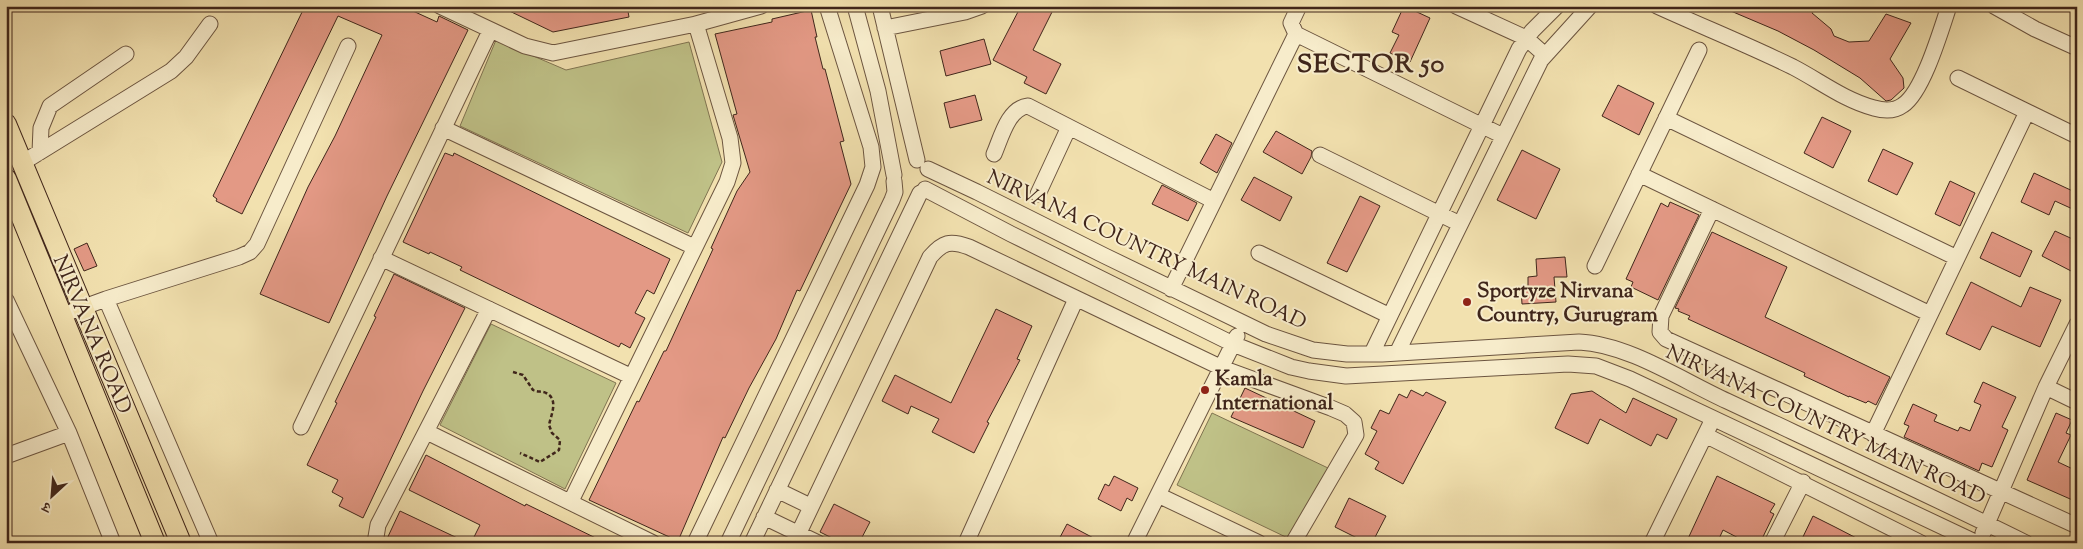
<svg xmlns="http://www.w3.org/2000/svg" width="2083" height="549" font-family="'Sorts Mill Goudy','Noto Serif Devanagari',serif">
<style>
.green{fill:#bfc187;stroke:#807451}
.building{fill:#e39985;stroke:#40261b}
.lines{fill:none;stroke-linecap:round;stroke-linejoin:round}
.minor-casing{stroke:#6c5540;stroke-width:17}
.major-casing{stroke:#40261b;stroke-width:22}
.path{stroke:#40261b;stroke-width:2.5;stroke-dasharray:4 2.5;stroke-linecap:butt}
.minor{stroke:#f7eccb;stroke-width:15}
.major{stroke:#f2e1af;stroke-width:20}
.poi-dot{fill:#8f2418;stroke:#f7eccb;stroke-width:2}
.labels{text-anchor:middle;stroke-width:4;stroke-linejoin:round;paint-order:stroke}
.street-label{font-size:21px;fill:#40261b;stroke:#f7eccb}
.poi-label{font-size:21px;font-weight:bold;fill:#40261b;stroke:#f7eccb;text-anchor:start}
.district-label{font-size:26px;font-weight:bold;letter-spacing:1px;fill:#40261b;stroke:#f7eccb}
</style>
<rect width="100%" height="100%" fill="#f2e1af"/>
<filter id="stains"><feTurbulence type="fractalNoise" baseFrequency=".004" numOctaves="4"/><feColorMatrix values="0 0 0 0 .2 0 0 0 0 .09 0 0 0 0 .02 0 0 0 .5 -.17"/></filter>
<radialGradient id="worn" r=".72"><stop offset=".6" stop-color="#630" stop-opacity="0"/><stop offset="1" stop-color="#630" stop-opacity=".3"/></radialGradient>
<path class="green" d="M496,40L566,70L689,42L722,162L688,233L460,126Z
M491,324L616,383L565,489L440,425Z
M1212,413L1328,468L1292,540L1177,485Z"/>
<path class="building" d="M309,6H402L437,22L439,16L468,30L387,196L329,323L260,294L308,187L335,136L382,35L338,16L242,214L216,201L217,199L213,196L304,8L308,10Z
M499,6H627L629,17L553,32Z
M1021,6H1055L1033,50L1061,64L1046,94L1024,83L1027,77L993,60Z
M1404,6L1430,18L1410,62L1390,53L1399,35L1392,32Z
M1719,6H1815L1812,13L1831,29L1834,36L1849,42L1869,41L1886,14L1911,23L1890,59L1903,78L1904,88L1891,100L1886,101L1860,78L1814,50L1778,31Z
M811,10L817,37H815L823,69H825L844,141L840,142L851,184L800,291L797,290L776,339L749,388L725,438L723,437L678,541L589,500L637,401L639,402L664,351H666L713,249L711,248L737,191L750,172L733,115L737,114L715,34L772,22V19Z
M984,39L991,64L946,76L940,51Z
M1618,85L1654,103L1639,135L1602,116Z
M975,95L982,120L950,128L944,103Z
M1822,117L1851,131L1833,168L1804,153Z
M1276,131L1312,151L1311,157L1302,174L1263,152Z
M1216,134L1232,143L1217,173L1200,163Z
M1883,149L1913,163L1897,195L1868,181Z
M1522,150L1560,169L1536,219L1497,200Z
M445,153L453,156L454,153L670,259L654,294L647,290L635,313L645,318L630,348L621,343L619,347L460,270L462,267L430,252L429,254L403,242Z
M2034,173L2077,193V211L2055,201L2049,215L2021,202Z
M1254,177L1292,197L1280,221L1241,200Z
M1950,181L1975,193L1960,226L1935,214Z
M1162,185L1197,203L1188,221L1152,204Z
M1360,196L1380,206L1347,272L1327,263Z
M1670,202L1699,215L1658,300L1631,287L1633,282L1626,279L1661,203L1668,207Z
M2055,231L2077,241V264L2073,272L2042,256Z
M1712,232L1787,267L1765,317L1890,377L1876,405L1868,401L1866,403L1849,396V397L1804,376L1805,373L1688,319L1690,316L1678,311L1679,309L1675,308Z
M1992,232L2032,251L2020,277L1980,258Z
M87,243L97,266L84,271L74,249Z
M1565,257L1567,277H1554L1556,302L1522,304L1521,289H1528V277L1537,276L1536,259Z
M394,274L465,308L423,391L363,518L339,506L343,498L332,492L338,480L307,465L337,403L335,402L376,317L374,316Z
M1971,282L2021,307L2030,287L2061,300L2040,347L1992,326L1980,350L1946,334Z
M996,309L1032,326L1017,359L1020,360L987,422L989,423L974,453L932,432L939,419L911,406L908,414L882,401L895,375L951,403Z
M1983,382L2016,397L2002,427L2008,430L1992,467L1982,463L1979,471L1904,437L1909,426L1904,424L1913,404L1937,415L1934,421L1958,431L1960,427L1970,431L1981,405L1974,402Z
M1245,388L1315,421L1303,448L1231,417Z
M1411,390L1423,396L1426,392L1446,402L1403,484L1375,469L1379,462L1365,454L1377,431L1371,428L1380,410L1389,414L1399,394L1407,398Z
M1592,391L1626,413L1633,398L1677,419L1667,439L1657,434L1651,446L1600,419L1588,444L1555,428L1571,394Z
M2056,413L2072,420L2066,433L2071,435L2058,462L2077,471V502L2027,480Z
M426,455L525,506L526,504L606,543H471L480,525L409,490Z
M1114,476L1138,488L1132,501L1127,498L1121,511L1098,499L1105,484L1109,486Z
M1717,476L1775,504L1770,512L1774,514L1760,543H1748L1723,530L1717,543H1686Z
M1349,498L1386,516L1372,543H1367L1335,527Z
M834,504L870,522L859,543H842L820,532Z
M400,511L468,543H385Z
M1813,516L1835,527L1866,543H1800Z
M1067,524L1103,543H1057Z"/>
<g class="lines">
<g class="minor-casing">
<path id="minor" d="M440,6L525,46L553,53L696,24L761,6
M855,6L878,91L894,175
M880,6L917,160
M1299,6L1291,23L1296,34L1503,136
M1456,6L1526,38L1545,55
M1657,6C1703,27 1748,45 1793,67C1820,81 1844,100 1874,108C1884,111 1895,111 1903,105C1923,92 1941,30 1949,6
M1994,6L2035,29L2077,48
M885,28L965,12L982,6
M1958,78L2077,136
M1666,118L1957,258
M443,128L694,247
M40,152L41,128L50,106L126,54
M994,154C1001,138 1008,108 1028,106L1214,201
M1320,155L1460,224
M22,163L171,71L186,57L210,24
M928,169L977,192L1105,256L1266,334L1313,350L1347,354H1382L1579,342C1628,344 1683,381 1727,401C1827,448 1927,494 2026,543
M1639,174L1930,314
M925,189L1011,234L1233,344L1291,367L1309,371L1346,376L1568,364L1596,366L1630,379L1977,543
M1038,194L1069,127
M1712,209L1661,316L1660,332L1666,339L2077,526
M1259,253L1390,316
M381,258L630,376
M1595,266L1699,50
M1171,289L1296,34
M106,299L211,543
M6,300L69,433L113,543
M73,311L106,299L239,257L250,252L257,244L348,46
M1372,353L1519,49L1532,31L1557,6
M1397,353L1541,60L1590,6
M2046,387L2077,402
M301,427L490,31
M427,432L653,543
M1873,434L2027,112
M1705,435L1921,543
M6,456L69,433
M777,490L810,506
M1158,495L1259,543
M571,501L727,182L733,163L730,138L696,24
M764,517L818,543
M1983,533L2046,387L2077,324
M375,543L378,525L489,309
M695,543L867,185L873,167L871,147L827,6
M728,543L892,200L895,192L894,181
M752,543L920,193
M794,543L930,257C943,242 950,240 969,247L1222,368L1331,408L1345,414L1354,422L1356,435L1293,543
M966,543L1076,299
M1134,543L1237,336
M1652,543L1710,425
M1772,543L1803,482"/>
</g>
<g class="major-casing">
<path id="major" d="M6,124L181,543
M6,179L155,543"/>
</g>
<path class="path" d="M513,372L523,375L533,390C537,392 542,391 546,393C559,399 551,415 549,425L552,433L560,440L559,450L540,462L520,453"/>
<use href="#minor" class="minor"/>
<use href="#major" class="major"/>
</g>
<g class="poi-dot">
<circle cx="1467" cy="302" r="5"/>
<circle cx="1205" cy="390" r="5"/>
</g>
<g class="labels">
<g class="street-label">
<text transform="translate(1147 249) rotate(25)" y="7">NIRVANA COUNTRY MAIN ROAD</text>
<text transform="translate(93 334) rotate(67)" y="7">NIRVANA ROAD</text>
<text transform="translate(1826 424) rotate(25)" y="7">NIRVANA COUNTRY MAIN ROAD</text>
</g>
<g class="poi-label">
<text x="1477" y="297">Sportyze Nirvana<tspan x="1477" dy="24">Country, Gurugram</tspan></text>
<text x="1215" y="385">Kamla<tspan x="1215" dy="24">International</tspan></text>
</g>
<g class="district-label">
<text x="1371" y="72">SECTOR 50</text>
</g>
</g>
<rect width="2083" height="549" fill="none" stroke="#f2e1af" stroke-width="25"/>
<rect x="8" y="8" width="2068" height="534" fill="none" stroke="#40261b" stroke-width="2.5"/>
<rect x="12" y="12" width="2058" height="524" fill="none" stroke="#40261b"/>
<g transform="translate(52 496) rotate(206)" stroke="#f7eccb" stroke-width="4" paint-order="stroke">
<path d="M0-4L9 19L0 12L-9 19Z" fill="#40261b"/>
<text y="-8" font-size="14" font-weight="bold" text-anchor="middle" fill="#40261b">उ</text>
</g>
<rect width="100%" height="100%" filter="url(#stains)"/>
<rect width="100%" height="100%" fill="url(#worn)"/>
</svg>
